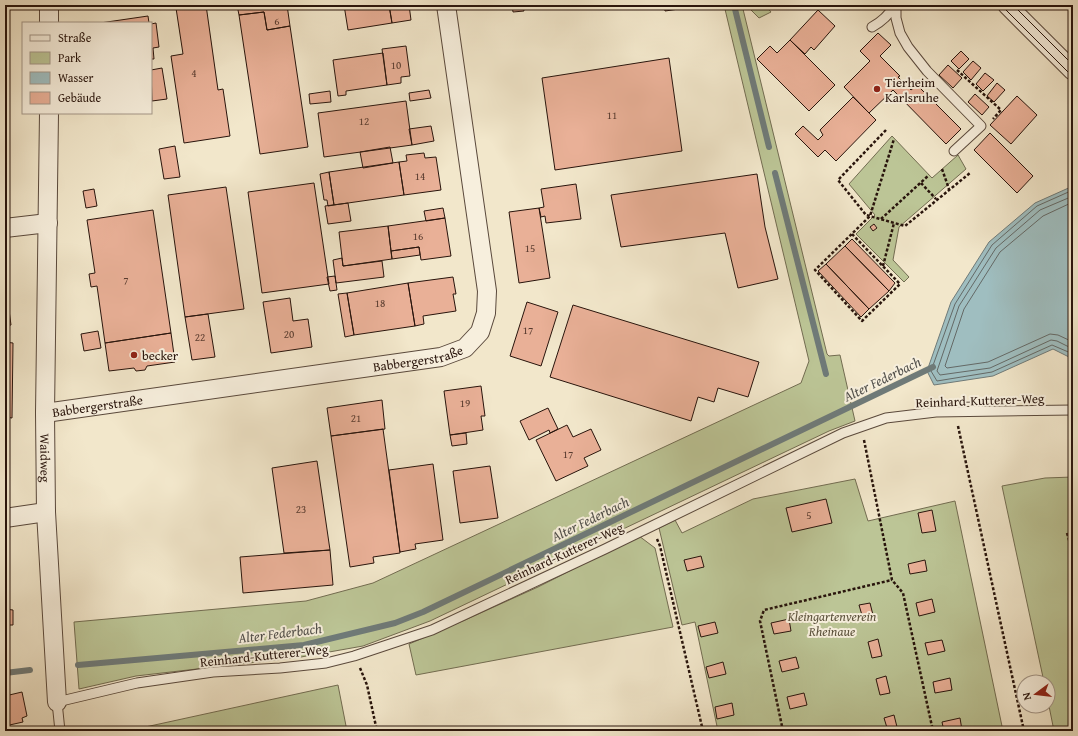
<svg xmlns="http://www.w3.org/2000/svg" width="1078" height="736" font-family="'Gentium Book Plus',serif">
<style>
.green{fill:#bcc596;stroke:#726c51}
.water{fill:#9fbec0;stroke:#6f7a78}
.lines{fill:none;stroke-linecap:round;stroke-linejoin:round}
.shore{stroke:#646966;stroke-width:1}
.stream{stroke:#6f7a78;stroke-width:6}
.building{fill:#e9b097;stroke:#28140c}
.service-casing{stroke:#5a493c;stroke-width:11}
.minor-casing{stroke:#5a493c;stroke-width:20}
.path{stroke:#28140c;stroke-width:2.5;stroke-dasharray:3 2;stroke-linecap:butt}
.service{stroke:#f7efdd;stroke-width:9}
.minor{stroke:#f7efdd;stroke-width:18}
.tram{stroke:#28140c;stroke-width:1}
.poi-dot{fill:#8f2418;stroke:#f7efdd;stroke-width:1.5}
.labels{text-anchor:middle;stroke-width:4;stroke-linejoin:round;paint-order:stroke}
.number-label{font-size:11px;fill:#583b2f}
.poi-label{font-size:13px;fill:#28140c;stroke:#f7efdd;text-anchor:start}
.street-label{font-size:13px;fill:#28140c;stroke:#f7efdd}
.park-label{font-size:13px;font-style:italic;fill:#5c523c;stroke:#f7efdd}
.water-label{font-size:14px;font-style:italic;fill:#52504b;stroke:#f7efdd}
</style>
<rect width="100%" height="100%" fill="#f2e7cb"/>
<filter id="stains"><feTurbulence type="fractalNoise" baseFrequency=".005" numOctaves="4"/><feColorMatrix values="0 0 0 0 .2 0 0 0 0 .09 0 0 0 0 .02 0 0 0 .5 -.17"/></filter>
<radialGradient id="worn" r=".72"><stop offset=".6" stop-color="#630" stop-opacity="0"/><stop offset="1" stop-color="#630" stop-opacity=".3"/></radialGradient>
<path class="green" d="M724,5H742L827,354L829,356L840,355L855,421L829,431L430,621L363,646L301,657L136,676L79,689L74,622L306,601L373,583L801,383L809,361Z
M746,5H765L771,12L759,18Z
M892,136L932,178L958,155L966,169L899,227L893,260L909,277L904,282L856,234L875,215L849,184Z
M1073,477V731H1054L1048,701V682H1044L1002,486L1045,478Z
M855,479L868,521L955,501L1003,731H718L695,622L682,625L659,528L675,520L682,533L753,499Z
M639,536L655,548L673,627L416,675L409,644L465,620L538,587Z
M338,685L347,731H127Z"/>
<path class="water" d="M1073,186V359L1053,349L993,376L934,385L927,371L951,302L989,242L1035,203Z"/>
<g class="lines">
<path class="shore" d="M1073,190L1037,206L992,245L955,304L931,371L937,381L992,372L1052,345L1073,354
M1073,196L1040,210L996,248L959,306L937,371L940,375L990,368L1051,340L1057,341L1073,349
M1073,202L1043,216L1000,252L964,309L945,366L947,368L988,362L1050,334L1058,335L1073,342"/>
<path class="stream" d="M734,5L769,147
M775,173L826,374
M78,665L304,645L395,623L423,612L933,367
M5,673L30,670"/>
</g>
<path class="building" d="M198,5H206L218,90L223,89L230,136L184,143L171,56L183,54L176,8Z
M237,5H287L290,26L267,30L264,12L239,15Z
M344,5H389L392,23L348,30Z
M389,5H409L411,20L392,23Z
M512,5H523L524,11L513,12Z
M664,5H692L693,7L665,11Z
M818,10L835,26L814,50L811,47L805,54L790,40Z
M264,12L267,30L290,26L308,147L260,154L239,15Z
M148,16L149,23H100Z
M156,23L159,47L153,48L154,59H151V24Z
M878,33L891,45L880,56L900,76L898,77L911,90L917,85L961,129L946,144L893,90L869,113L844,87L870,61L860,51Z
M790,40L835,85L809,111L757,59L770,46L777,53Z
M406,46L410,76L401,77V83L387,85L382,49Z
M961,51L969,59L959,69L951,61Z
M383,53L387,85L346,91V95L338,96L333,60Z
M669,58L682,151L555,170L542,78Z
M973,61L981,68L971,80L963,72Z
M948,65L962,78L953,88L939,75Z
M162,68L167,99L152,101L151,70Z
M985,73L994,80L983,91L976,84Z
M997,83L1005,90L994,102L987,96Z
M429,90L431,98L410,101L409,93Z
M330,91L331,102L310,104L309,94Z
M975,94L989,107L982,115L968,102Z
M1017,96L1037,115L1011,144L990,125Z
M853,97L876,120L836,161L825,150L818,157L795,134L803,126L818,140L823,135L820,130Z
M406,101L412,145L324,157L318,113Z
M431,126L434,141L412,145L409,129Z
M990,133L1033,176L1017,193L974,150Z
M175,146L180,177L164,179L159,149Z
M390,147L393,163L363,168L360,152Z
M5,149L7,160H5Z
M424,153L425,158L436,157L441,190L404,195L399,162L407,161L406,155Z
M5,160H7L9,173L5,174Z
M399,162L404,195L334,205L329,172Z
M329,172L334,205L328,206L327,200H324L320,174Z
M757,174L765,227L778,279L738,288L725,233L621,247L611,195Z
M314,183L329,284L262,293L248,192Z
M576,184L581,219L546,223L545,216L541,217L539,208L544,207L541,189Z
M226,187L244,309L185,317L168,195Z
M94,189L97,206L86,208L83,191Z
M348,203L351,221L328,224L325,206Z
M443,208L445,218L426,221L424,211Z
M539,208L550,278L519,283L509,212Z
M153,210L171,333L105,343L97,286L91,287L89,274L95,273L87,220Z
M445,218L451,256L421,260L419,247L391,251L388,226Z
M874,224L877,228L873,231L870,227Z
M388,226L392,259L343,266L339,232Z
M852,239L895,283L889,291L845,246Z
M845,246L889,291L869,309L826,264Z
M419,247L420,255L392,259L391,251Z
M342,258L343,266L382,261L384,277L336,283L333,260Z
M826,264L869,309L861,317L818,271Z
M335,276L337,290L330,291L327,277Z
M453,277L456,294H453L456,311L423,316L424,324L415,326L408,283Z
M5,280L11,325L5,326Z
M408,283L415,326L354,335L347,293Z
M347,293L354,335L345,337L338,294Z
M290,298L293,321L308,319L312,347L271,353L263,302Z
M527,302L558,312L541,366L510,356Z
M573,305L759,362L748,397L718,388L714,402L698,397L691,421L550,377Z
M208,314L215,357L192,360L185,317Z
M98,331L101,348L84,351L81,334Z
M171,333L175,362L147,366L145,370L136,371L134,368L109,371L105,343Z
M5,342L13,343L12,418L5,417Z
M481,386L485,416H481L483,430L450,435L444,391Z
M382,400L385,429L331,436L327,408Z
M548,408L558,429L550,433L549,430L529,440L520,421Z
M567,425L573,437L591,429L601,450L584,458L588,466L556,481L536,440Z
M5,427L6,454H5Z
M383,429L400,553L373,557L374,563L350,567L331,436Z
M466,433L467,444L452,446L450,435Z
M317,461L330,550L284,553L272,468Z
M433,464L443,540L415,544L416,549L400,552L389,470Z
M490,466L498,518L460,523L453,471Z
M826,499L832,523L792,532L786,508Z
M932,510L936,531L922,533L918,513Z
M330,550L333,585L243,593L240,557Z
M5,555H8L7,577H5Z
M701,556L704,567L687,571L684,560Z
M925,560L927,571L910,574L908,564Z
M5,577H7V601L5,600Z
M932,599L935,612L919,616L916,603Z
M870,603L874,619L864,622L859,605Z
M5,609L13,610V625H5Z
M789,619L791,631L774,634L771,623Z
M715,622L718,633L701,637L698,626Z
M878,639L882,656L872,658L868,642Z
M942,640L945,651L928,655L925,643Z
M796,657L799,668L782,672L779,661Z
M723,662L726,674L709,678L706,667Z
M886,676L890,693L880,695L876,679Z
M950,678L952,690L935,693L933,682Z
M22,692L27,716L22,718L23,722L5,726V696Z
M804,693L807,705L790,709L787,697Z
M732,703L734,715L717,719L715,707Z
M894,715L898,731H888L884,718Z
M960,718L962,730L944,731L942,722Z"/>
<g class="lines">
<g class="service-casing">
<path id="service" d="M896,5V18L900,33L908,47L927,71L981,126L954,151
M872,27C883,21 889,15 895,5
M60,731L57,702L137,683L213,672L280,668L326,663L354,656L432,630L605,549L843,433L886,418L936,412L1073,410"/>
</g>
<g class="minor-casing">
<g id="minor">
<path d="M1007,5L1073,71"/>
<path d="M49,23V5"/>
<path id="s1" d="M49,113L45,413L46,512L57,702"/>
<path d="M5,228L48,223"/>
<path id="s2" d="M45,413L441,357L465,348L480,332L486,313L487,291L446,5"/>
<path d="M5,518L46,512"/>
</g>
</g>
<path class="path" d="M1067,5L1073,11
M957,70L1001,110L993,119
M886,130L838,180L866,215L905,226L970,173
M942,169L949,189
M921,183L936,199
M881,219L929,175
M852,234L900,284L862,321L815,270L870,216L894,139
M883,266L894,223
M958,426L1024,731
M864,440L892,580L903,593L933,731
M1067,533L1073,554
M657,539L660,546L703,731
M1072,554L1073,558
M360,668L367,685L377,731
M783,731L760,621L764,610L892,580"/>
<use href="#service" class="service"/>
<use href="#minor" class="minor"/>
<path class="tram" d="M1001,5L1073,77
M1013,5L1073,65"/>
</g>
<g class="poi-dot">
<circle cx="877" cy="89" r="4"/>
<circle cx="134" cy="355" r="4"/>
</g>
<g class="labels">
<g class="number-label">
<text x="277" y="25">6</text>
<text x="396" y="69">10</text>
<text x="194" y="77">4</text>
<text x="612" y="119">11</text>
<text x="364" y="125">12</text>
<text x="420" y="180">14</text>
<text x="418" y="240">16</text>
<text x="530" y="252">15</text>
<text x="126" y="284">7</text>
<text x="380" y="307">18</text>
<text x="528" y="334">17</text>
<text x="289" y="338">20</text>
<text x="200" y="341">22</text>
<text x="465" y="407">19</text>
<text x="356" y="422">21</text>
<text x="568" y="458">17</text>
<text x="301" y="513">23</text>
<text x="809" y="519">5</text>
</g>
<g class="poi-label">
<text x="885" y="87">Tierheim<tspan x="885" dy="15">Karlsruhe</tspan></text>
<text x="142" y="360">becker</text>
</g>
<g class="street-label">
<text dy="5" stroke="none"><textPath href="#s2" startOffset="377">Babbergerstraße</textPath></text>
<text transform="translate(980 400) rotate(-2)" y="5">Reinhard-Kutterer-Weg</text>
<text dy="5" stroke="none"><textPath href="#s2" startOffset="53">Babbergerstraße</textPath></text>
<text dy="5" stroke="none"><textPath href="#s1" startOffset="345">Waidweg</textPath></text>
<text transform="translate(564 553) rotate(-25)" y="5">Reinhard-Kutterer-Weg</text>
<text transform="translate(264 655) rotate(-6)" y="5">Reinhard-Kutterer-Weg</text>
</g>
<g class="park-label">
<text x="832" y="621">Kleingartenverein<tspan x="832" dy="15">Rheinaue</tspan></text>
</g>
<g class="water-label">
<text transform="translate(882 379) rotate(-26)" y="5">Alter Federbach</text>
<text transform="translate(590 519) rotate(-26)" y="5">Alter Federbach</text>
<text transform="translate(280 633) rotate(-7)" y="5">Alter Federbach</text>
</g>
</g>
<rect width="1078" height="736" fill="none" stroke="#f2e7cb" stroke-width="20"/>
<rect x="6" y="6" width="1066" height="724" fill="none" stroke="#28140c" stroke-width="2"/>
<rect x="10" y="10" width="1058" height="716" fill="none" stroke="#28140c"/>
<rect x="22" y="22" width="130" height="92" fill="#f7efdd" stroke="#a49789"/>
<rect x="30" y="35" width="20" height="6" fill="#f7efdd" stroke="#a49789"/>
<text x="58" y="42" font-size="12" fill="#28140c">Straße</text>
<rect x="30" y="52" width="20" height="12" fill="#bcc596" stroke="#a49789"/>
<text x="58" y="62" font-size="12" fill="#28140c">Park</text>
<rect x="30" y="72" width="20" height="12" fill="#9fbec0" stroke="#a49789"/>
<text x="58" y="82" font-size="12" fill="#28140c">Wasser</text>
<rect x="30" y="92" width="20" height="12" fill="#e9b097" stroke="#a49789"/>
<text x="58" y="102" font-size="12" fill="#28140c">Gebäude</text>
<g transform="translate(1036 694) rotate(255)"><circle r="19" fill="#f7efdd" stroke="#a49789"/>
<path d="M0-3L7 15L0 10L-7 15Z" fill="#8f2418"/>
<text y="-6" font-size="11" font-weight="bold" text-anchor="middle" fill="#28140c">N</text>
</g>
<rect width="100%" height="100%" filter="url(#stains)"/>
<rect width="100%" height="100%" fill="url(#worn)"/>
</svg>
